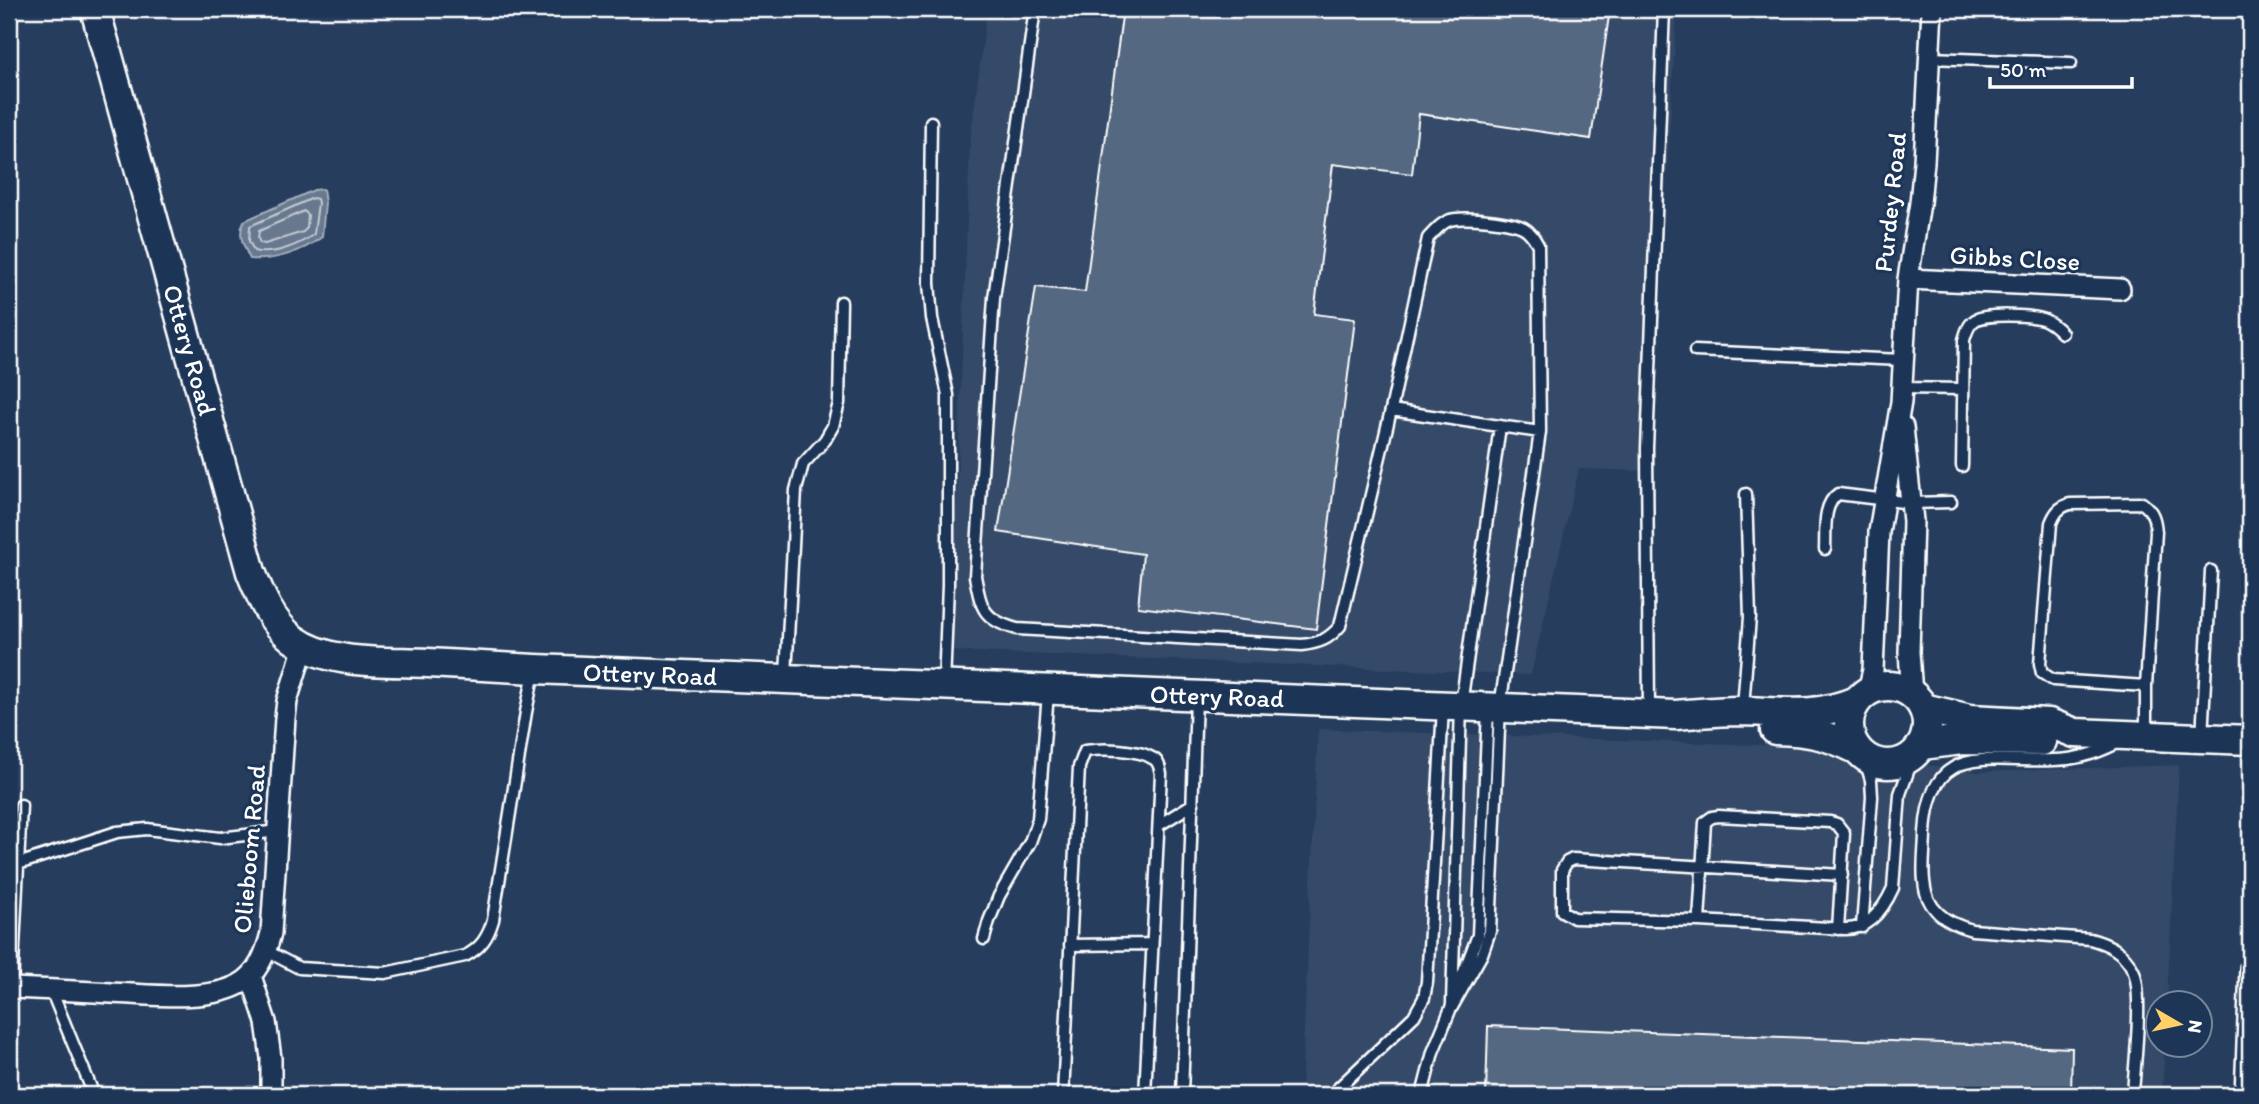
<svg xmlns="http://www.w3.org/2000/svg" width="2259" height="1104" font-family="Itim,sans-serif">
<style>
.built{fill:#344a68}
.water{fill:#67788e;stroke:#a4aebb;stroke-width:2}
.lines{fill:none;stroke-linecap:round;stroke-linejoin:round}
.shore{stroke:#c2c9d2;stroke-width:2}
.building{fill:#556781;stroke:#fff;stroke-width:2}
.lane-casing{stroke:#fff;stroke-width:15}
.street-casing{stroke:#fff;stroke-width:24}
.secondary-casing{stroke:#fff;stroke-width:33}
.lane{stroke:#1d3557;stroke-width:10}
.street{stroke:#1d3557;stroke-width:19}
.secondary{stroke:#1d3557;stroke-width:28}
.labels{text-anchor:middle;stroke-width:6;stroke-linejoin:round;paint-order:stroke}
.street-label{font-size:26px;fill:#fff;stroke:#1d3557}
</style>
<rect width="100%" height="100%" fill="#263d5e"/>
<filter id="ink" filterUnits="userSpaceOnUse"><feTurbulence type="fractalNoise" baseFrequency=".0143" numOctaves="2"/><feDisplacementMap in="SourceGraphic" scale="14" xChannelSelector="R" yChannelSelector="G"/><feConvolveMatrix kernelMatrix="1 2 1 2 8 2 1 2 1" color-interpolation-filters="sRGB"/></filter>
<g filter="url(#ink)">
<path class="built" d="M987,9H1677L1648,471L1579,469L1531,675L951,651L970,141Z
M1318,729L1787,746L1977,772L2179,765L2167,1002H2158V1044L2165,1045L2162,1095H1301Z"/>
<path class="water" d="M323,189L325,203L322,237C302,252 275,261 250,259C244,247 237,234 244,221L314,190Z"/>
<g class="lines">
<path class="shore" d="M313,198L317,199L318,203L314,234C300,245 272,256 254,251L249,241L250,226Z
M304,211L308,215L307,228L303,232L265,244L260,243L258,238L259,231Z"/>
</g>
<path class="building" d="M1123,9H1610L1591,139L1419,114L1412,174L1333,164L1314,314L1355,319L1316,629L1138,607L1143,554L998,532L1036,287L1085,292Z
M1488,1026L2072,1048L2071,1095H1486Z"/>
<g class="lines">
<g class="lane-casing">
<path id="lane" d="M1035,9L994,298L975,576C981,608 983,620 1017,629L1302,645C1320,643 1329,639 1340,626L1391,410L1428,238C1435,231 1441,223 1450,220C1464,216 1512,221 1524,228C1531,232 1534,238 1538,245L1540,432L1500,707L1490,931L1482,954L1452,1007
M1929,58L2071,63
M931,122L929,283L932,318L948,395V585L944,685
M1695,351L1903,360
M1902,388L1962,389
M1391,410L1540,432
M1962,466L1964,340C1966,333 1968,325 1974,321C1983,313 2034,315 2045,320C2052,323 2057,328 2062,333
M1825,549C1826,531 1822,505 1838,494L1911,503L1951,502
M786,675L796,490L803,464L825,440L833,426L839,403L841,302
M1743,707L1750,617L1746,494
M1649,711L1647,448L1664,9
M2146,732V686L2156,532C2155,519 2153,511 2142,503L2070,504C2059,507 2055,513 2051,523L2040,664L2042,673L2053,680L2146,686
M2202,737L2211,571
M2115,744C2097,753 2074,760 2054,760C1986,763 1930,740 1925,833C1925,848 1922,865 1924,881C1926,910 1946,923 1972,930L2090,939C2108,944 2124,951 2133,970C2144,992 2134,1068 2133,1095
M1159,825L1193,804
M18,864L117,832L147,829L220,838L278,831
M1842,875L1573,859L1567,862L1562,870V911L1574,918L1699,921L1846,929C1869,929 1884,908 1893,888L1900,794L1914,755
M1699,921L1705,822L1712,817L1719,816L1830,822L1837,824L1844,833L1838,929
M1862,927L1872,797L1871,780L1864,757
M984,939L989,921L999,896L1030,842L1038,819L1048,693
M1070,945L1152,944
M267,951L299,968L385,973L465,956C481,948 488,937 493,920L526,712L534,672
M1460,982L1478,935L1488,710
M12,988L21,805
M51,990L94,1095
M1452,1003L1461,705L1500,426
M1063,1095L1079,767L1085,751C1103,748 1139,749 1154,759C1159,762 1160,769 1161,774L1145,1095
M1182,1095L1196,699
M1331,1095L1414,1016L1424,998L1427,982L1443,708
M1422,1095L1433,1052L1453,1003"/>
</g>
<g class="street-casing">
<path id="street" d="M1908,279L2120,289
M1903,427L1913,521L1909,652L1912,694
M1868,691L1873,670L1879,532L1901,402L1908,279L1920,203L1924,162L1932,9
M251,976L266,1022L271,1058V1095
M9,988C43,989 77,991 111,993C148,994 204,1002 238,985C258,975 266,953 271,933L285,718L287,701L304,646
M2245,1095L2250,968"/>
</g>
<g class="secondary-casing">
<path id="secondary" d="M95,9L251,572C261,597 271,622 293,639C330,666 384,661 428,663C463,665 499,667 535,669L1676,715C1698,713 1720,711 1742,711C1785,712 1815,718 1856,701
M1849 725a39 39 0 1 1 78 0a39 39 0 1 1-78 0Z
M1923,708L1970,719L2049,723L2075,733L2250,740
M1775,730C1808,731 1826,734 1856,749
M1922,745L1962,740L2042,741"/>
</g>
<use href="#lane" class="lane"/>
<use href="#street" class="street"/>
<use href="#secondary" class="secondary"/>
</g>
</g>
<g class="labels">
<g class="street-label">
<text transform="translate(1890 202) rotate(-84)" y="9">Purdey Road</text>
<text transform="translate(2015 258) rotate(3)" y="9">Gibbs Close</text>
<text transform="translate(190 350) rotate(74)" y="9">Ottery Road</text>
<text transform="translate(650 674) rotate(2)" y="9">Ottery Road</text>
<text transform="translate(1217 696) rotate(2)" y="9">Ottery Road</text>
<text transform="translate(249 849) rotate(-85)" y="9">Olieboom Road</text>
</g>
</g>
<rect width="2259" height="1104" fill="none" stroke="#1d3557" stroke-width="35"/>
<rect x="18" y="18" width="2224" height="1069" fill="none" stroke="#fff" stroke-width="2.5" filter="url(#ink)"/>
<g transform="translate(2179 1024) rotate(99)"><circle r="33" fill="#1d3557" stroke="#77869a" stroke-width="2"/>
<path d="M0-5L12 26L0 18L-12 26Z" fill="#ffd166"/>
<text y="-10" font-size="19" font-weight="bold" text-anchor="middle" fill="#ffffff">N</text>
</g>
<path d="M1990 77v10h142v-10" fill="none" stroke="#ffffff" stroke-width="3.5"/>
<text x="2000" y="77" font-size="21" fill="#ffffff" stroke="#1d3557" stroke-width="5" paint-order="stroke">50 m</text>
</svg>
